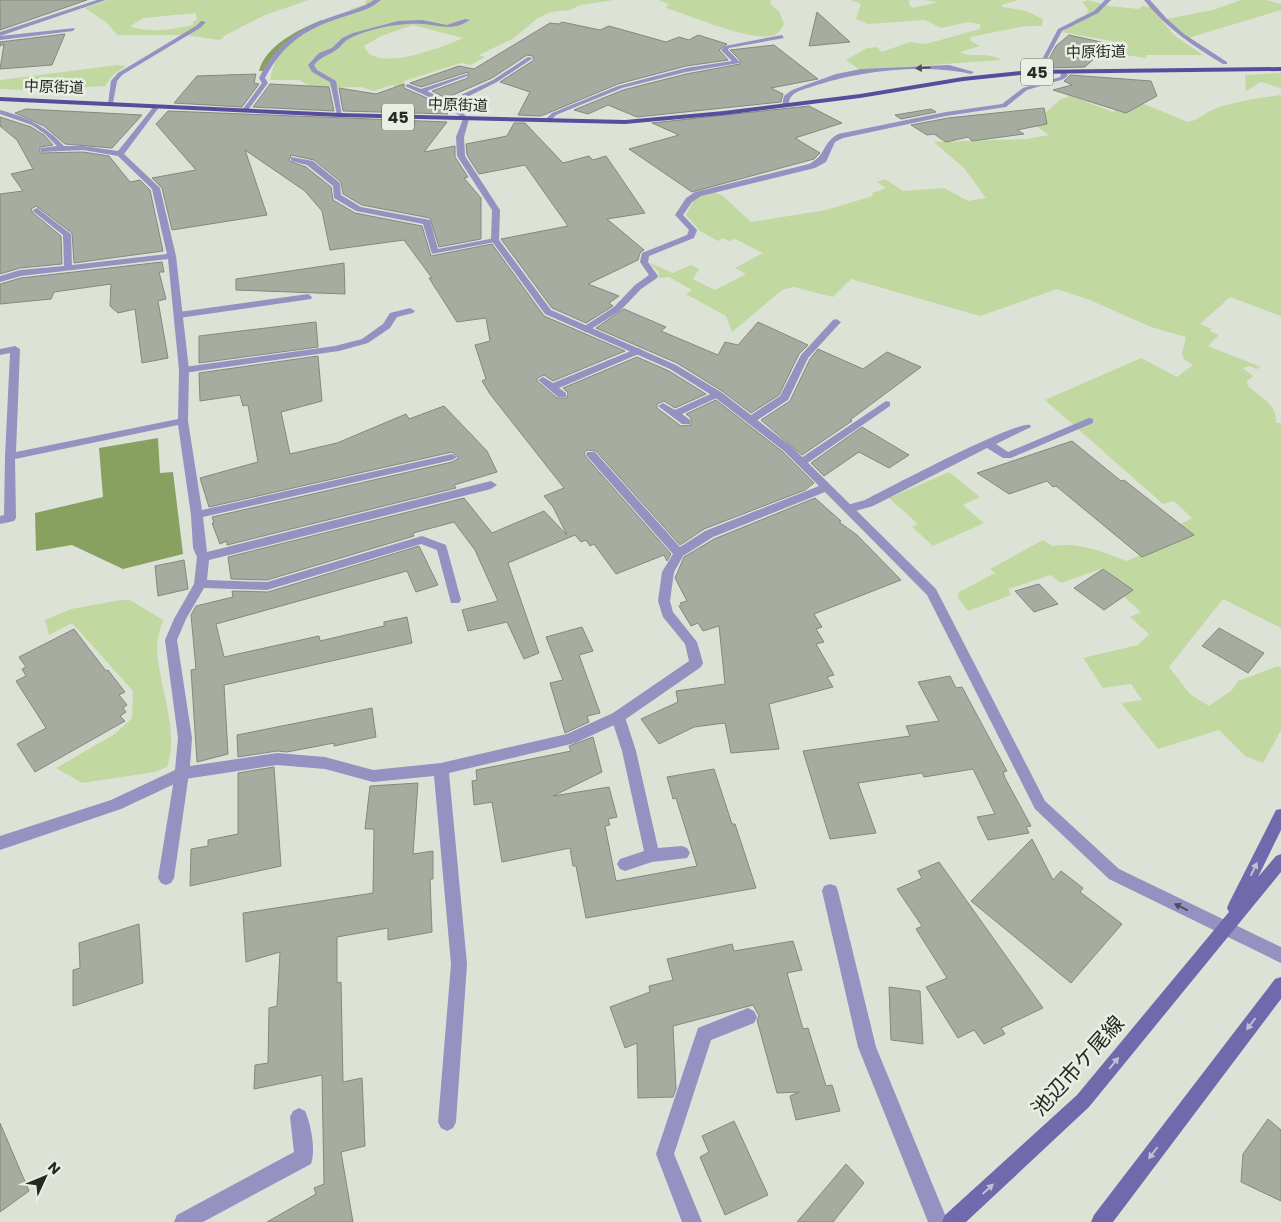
<svg xmlns="http://www.w3.org/2000/svg" width="1281" height="1222" font-family="Poppins,'Noto Sans JP',sans-serif">
<style>
.green{fill:#c1d8a0;fill-rule:evenodd}
.water{fill:#88a161}
.lines{fill:none;stroke-linecap:round;stroke-linejoin:round}
.stream{fill:#88a161;fill-rule:evenodd}
.building{fill:#a7aca1;stroke:#84887e}
.lane{fill:#9591c0;fill-rule:evenodd}
.street{fill:#9591c0;fill-rule:evenodd}
.secondary{fill:#7269ad;fill-rule:evenodd}
.primary{fill:#5a4b9f;fill-rule:evenodd}
.oneway{fill:#4e4d5b}
.oneway2{fill:#c0c0d1}
.labels{text-anchor:middle;stroke-width:5;stroke-linejoin:round;paint-order:stroke}
.far-street-label{font-size:15px;fill:#272925;stroke:#eaefe4}
.shield{fill:#eaefe4;stroke:#62645e;stroke-width:1}
.shield-label{font-size:16px;font-weight:bold;fill:#272925}
.near-street-label{font-size:21px;fill:#272925;stroke:#eaefe4}
</style>
<rect width="100%" height="100%" fill="#dde2d7"/>
<path class="green" d="M109,0H309L265,15L222,37L224,38L219,40L186,35H117L107,23L85,8ZM196,13L197,20L193,21V25C175,29 147,34 130,26L144,18Z
M367,0H614L580,5L570,10L551,12L538,18L514,38L479,55L485,57L471,65L461,63L404,81V85L397,87L392,85L374,91L361,87L314,88L299,80H270C276,37 321,24 356,12L350,9L367,4L364,2ZM413,25L463,38C445,46 374,75 364,46L381,36Z
M658,0H771L770,4L779,11L784,24C781,30 778,35 770,36C747,40 691,16 666,8L669,4Z
M851,0H909L910,6L913,8L938,2L924,0H1019L1001,5L1003,7L1026,11L1043,19L1042,26H1025L970,37L971,41L980,46L960,52C971,59 989,51 1001,60L860,70L846,60L867,48L877,47L882,52L910,42L926,44L980,29V24L968,22L941,28L925,20L868,24L856,19L861,4Z
M1088,0L1109,6L1139,9L1142,6L1151,7L1174,35L1203,55H1146L1147,58L1125,55V58H1108L1117,42L1062,32L1078,21L1074,20L1087,14L1088,9L1082,2Z
M1241,0H1266L1281,4V10L1188,38L1166,19L1213,10Z
M118,65L126,66L113,75L105,86L59,88L49,91L0,89V80Z
M1281,73V88L1261,82L1246,91L1245,75Z
M1281,95V316L1230,297L1200,324L1212,329L1209,331L1219,335L1208,346L1261,367L1257,369L1249,366L1243,368L1253,376L1247,381L1248,386C1261,398 1277,404 1276,423H1281V628L1223,599L1169,667L1190,694L1209,706L1232,690L1238,681L1278,666L1281,668V730L1263,763L1245,756L1219,730L1158,749L1121,703L1142,700L1131,684L1103,688L1083,658L1138,645L1149,634L1130,617L1141,612L1121,594L1131,590L1103,568L1061,583L1051,575L1008,589L1011,595L968,611L958,598L959,592L995,573L990,569L1043,540L1053,546C1080,542 1102,552 1127,561L1170,541L1162,534L1192,518L1174,501L1163,504L1045,400L1141,358L1177,377L1193,365L1184,359L1182,354L1186,337L1151,327L1090,300L1057,289L980,316L851,279L833,297L794,287L782,290L732,332L726,316L686,294L692,290L669,277L659,278L658,272L650,263L673,273L691,265L699,269L693,279L715,290L746,274L735,268L763,253L735,239L729,241L723,238L718,241L700,231L686,215L694,200L712,191L723,196L751,222L826,210L873,196L872,193L886,188L877,182L885,179L903,191L944,188L968,201L986,198L964,168L934,142L1027,139L1049,135L1025,119L1045,113L1061,99L1071,96L1113,112L1134,100L1188,122C1197,121 1204,114 1212,110C1234,101 1258,98 1281,95Z
M949,472L980,497L963,505L984,523L933,546L912,527L918,524L889,498Z
M121,600H130L163,620C160,629 157,638 157,647C158,686 180,729 167,767L155,772L82,783L56,768L115,734L132,718L133,691L72,623L49,635L45,620L71,609Z"/>
<path class="water" d="M158,438L160,473L173,472L183,554L123,569L72,545L36,551L35,513L103,497L99,448Z"/>
<g class="lines">
<path class="stream" d="M322,20L325,21C319,24 313,27 307,29C287,39 274,52 263,71H259C265,46 299,29 322,20Z"/>
</g>
<path class="building" d="M0,0H87L0,30Z
M817,12L850,42L809,46Z
M562,22L600,30L609,26L666,42L679,37L689,40L698,35L727,44L719,50L728,60L686,66L618,84L541,116L518,115L530,92L500,82L534,60L533,56L527,55L492,78L446,98L432,91L468,78V72L421,87L410,83L459,66L474,69L550,23L559,24Z
M65,34L52,65L0,69L4,44L0,46V42Z
M1069,35L1110,44L1085,67L1044,68L1056,46Z
M774,45L818,79L771,88L783,94L781,102L637,117L608,105L588,114L574,110L623,90L686,74L740,64V60L730,50Z
M256,74L254,83L259,84L242,107L174,103L197,76Z
M1070,75L1151,81L1157,96L1126,113L1053,90L1072,85L1064,81Z
M270,84L329,87L334,111L253,107Z
M404,84V88L436,102L432,103L448,114L343,111L339,88L376,94Z
M809,106L842,123L795,138L820,153L814,159L692,192L629,149L679,135L652,123Z
M1044,108L1047,124L1017,130L1024,134L972,141L968,137L946,142L934,134L927,135L911,125L948,118Z
M26,109L142,115L112,148L65,144L44,126L15,113Z
M931,109L936,112L901,119L895,115Z
M168,111L447,122L424,152L455,146V157L468,177L464,178L481,198V239L439,247L430,218L362,205L343,194L341,182L314,160L291,155L289,161L306,167L331,187L333,200L355,213L422,226L431,256L492,244L544,316L625,351L553,381L544,375L537,378V381L557,398H567L568,393L563,388L637,357L669,371L706,394L675,408L664,401L657,404V408L681,426L691,425V418L686,414L716,400L783,452L814,483L805,490L704,529L680,545L596,451L587,450L584,453L586,457L671,554L667,561L664,555L616,574L594,544L590,546L586,540L581,542L575,535L508,563L539,653L524,659L507,622L468,631L462,610L498,601L475,550L454,522L413,533L414,536L267,580L231,579L228,557L464,498L492,533L544,511L567,535L553,507L544,496L564,488L490,394L482,381L486,379L475,345L490,341L486,318L457,322L429,278H432L404,240L330,250L322,211L305,191L245,150L267,215L172,230L162,188L152,178L196,170L156,124Z
M0,117L31,127L44,135L53,145L40,147V153L83,152L109,156L130,182L140,180L150,190L163,251L74,263L72,233L36,206L31,209L33,213L61,236L62,264L20,268L0,274V194L23,191L11,174L33,169L17,140L0,126Z
M514,123H525L563,163L589,156L593,160L606,156L645,213L607,219L644,250L640,253L638,260L588,284L619,296L609,303L613,306L586,323L552,308L501,239L568,226L525,165L479,174L467,155L466,144L507,136Z
M162,262L164,272H159L166,299L158,301L168,358L142,363L135,309L118,313L110,306L111,284L54,292L51,299L0,304V284L21,278Z
M344,263L345,294L236,290V279Z
M624,309L666,327L661,331L718,355L725,342L738,345L758,322L808,345L799,354L779,395L751,413L722,391L677,363L596,328Z
M316,322L318,347L199,363V336Z
M818,349L863,369L887,352L921,367L850,420L852,421L802,455L761,420L790,401L810,359Z
M318,356L322,401L281,412L290,454L337,443L406,414L409,419L444,406L487,451L497,472L454,485L456,488L227,545V541L220,544L212,523H214L212,517L452,462L459,458L452,452L209,507L200,478L258,462L248,405L243,406L240,395L200,401L199,373Z
M862,427L909,455L889,468L859,452L824,476L811,463Z
M1072,441L1121,481L1124,480L1194,535L1142,557L1056,486L1053,487L1047,481L1009,494L977,473Z
M815,498L841,521L839,522L857,535L901,580L814,614L822,627L816,629L824,642L816,644L834,675L827,677L833,687L769,704L779,749L731,753L725,723L694,727L659,744L641,719L678,702L676,691L725,684L719,626L703,631L698,623L691,626L679,606L682,605L680,603L687,601L675,578L684,557L714,539Z
M419,546L438,585L416,592L407,571L216,624L224,657L319,636L320,641L384,626V622L407,617L412,643L224,685L228,754L197,762L191,670L196,669L191,615L196,606L233,597L232,591L268,592Z
M184,560L188,589L158,596L155,566Z
M1103,569L1133,590L1104,610L1074,588Z
M1039,584L1058,604L1034,612L1015,591Z
M582,627L593,651L579,655L600,713L587,716L589,722L565,733L550,683L563,680L546,637Z
M1219,628L1264,653L1248,673L1202,646Z
M74,629L106,671L108,670L125,692L119,695L127,705L123,708L126,712L120,716L125,721L35,772L17,744L46,728L16,681L26,676L22,669L26,667L19,657Z
M950,676L956,688L962,687L1007,771L1003,772L1005,778L1031,826L1026,827L1029,833L988,840L977,817L995,814L973,769L924,777L922,773L858,783L876,833L830,839L803,751L910,736L906,726L939,721L918,682Z
M372,708L376,737L334,746V743L287,752L277,751L238,757L237,735Z
M593,737L602,772L553,796L609,787L617,817L608,819L610,825L605,826L616,881L697,866L676,798L673,799L667,777L714,769L732,824H735L756,888L586,918L576,866H573L570,848L502,862L492,802L474,805L472,781L477,780L476,770L571,751L569,746Z
M274,767L281,866L190,886L191,849L208,846V840L238,834V773Z
M418,783L413,854L433,851V879H430L432,932L388,940V928L337,937V983L341,982L343,1082L362,1078L365,1146L341,1152L353,1222H267L316,1194L314,1188L324,1184L322,1075L254,1089L255,1065L268,1063L269,1008L277,1006L280,952L246,962L243,913L373,893L374,829H365L370,786Z
M1032,839L1053,880L1061,871L1083,888L1080,892L1122,924L1071,983L971,901Z
M939,862L1043,1008L1001,1028L1005,1034L984,1044L974,1030L958,1038L926,987L947,978L916,929L922,926L897,889L922,878L918,871Z
M139,924L143,983L73,1006V970L80,968L79,943Z
M793,941L802,970L787,973L803,1029L808,1028L826,1086L832,1085L840,1111L796,1120L790,1096L799,1092L777,1093L757,1020L759,1016L753,1005L673,1026L676,1089L673,1097L638,1098L637,1043L625,1048L610,1007L650,992L649,986L673,980L667,959L732,944L734,951Z
M889,987L920,991L923,1044L891,1040Z
M1268,1119L1281,1130V1201L1241,1182L1243,1154Z
M734,1121L768,1195L725,1215L700,1157L709,1152L702,1136Z
M0,1123L29,1191L0,1212Z
M846,1164L864,1183L833,1222H797Z"/>
<g class="lines">
<path class="lane" d="M1105,0H1111L1098,13L1062,31L1042,68L1037,69L1058,29L1094,11Z
M1144,0H1150L1167,19L1184,34L1227,62V64H1223C1193,46 1166,28 1144,0Z
M465,19L470,20C451,32 442,25 422,24C403,22 364,29 347,40C343,42 340,48 336,50C326,57 323,55 314,65L317,70L336,81L342,116L337,115L330,82L312,72L308,65L319,53L332,48L342,38L353,33L398,21L422,20L447,25Z
M201,21L206,22L200,28L122,75L117,81L113,103L108,104L111,81L118,73L196,26Z
M75,28L73,31L0,40V36Z
M782,35L784,38L729,48L728,50L739,61V63L686,72L622,88L556,115L549,122L544,121L552,113L618,86L686,68L732,61L721,50L725,46Z
M528,57L533,58L497,82L453,104L468,118V120L466,121L446,105L405,86L408,84L421,89L467,74V76L427,91L448,101L493,80Z
M1060,71H1064L1068,75L1064,79L1027,90L1006,107L946,116L843,138L835,142L826,162L815,168L701,196L692,202L683,215L697,230L694,238L649,256L648,262L658,276L657,278L641,289L620,311L588,331L585,332L580,329L614,307L635,285L649,275L640,262L642,253L687,235L689,230L675,215L686,198L695,192L809,164C827,155 821,144 838,134L946,112L1002,104L1023,88L1060,77L1061,75Z
M291,157L313,161L340,183L341,195L361,207L430,220L438,249L495,238L499,240L495,242L432,254L423,224L356,211L334,198L333,186L307,165L291,161Z
M308,294L312,297L311,299L179,318L174,315L179,312Z
M410,308L415,311L413,313L397,317L390,328L368,343L339,351L184,373L179,370L184,367L335,346L362,339L383,324L390,313Z
M836,319L841,322L808,358L788,400L756,421H748V417L780,396L801,355L833,320Z
M638,348L641,349V353L559,388L566,393V397H558L538,380L543,377L553,383Z
M717,391L722,394L721,396L682,414L690,420V424H682L658,406L663,403L675,410Z
M886,401L890,402V406L806,464H798L797,462L798,460Z
M1089,418L1093,419V423L1011,458H1003L987,448L873,506L848,513L842,509L844,506L865,500C887,489 1015,421 1030,425L1031,427L996,444L1008,452Z
M618,712L623,713L625,717L636,751L658,848L682,846L687,848L690,853L687,858L652,862L625,871L620,869L617,864L620,859L644,851L622,751L611,717L613,713Z
M182,767L187,769L189,773L174,878L171,883L166,885L161,883L158,878L175,773L177,769Z
M830,884L836,886L838,891L876,1047L948,1222H928L858,1047L822,891L824,886Z
M748,1008L754,1011L757,1017L754,1023L711,1040L674,1154L702,1222H682L656,1154L698,1028Z"/>
<path class="street" d="M97,0H106L0,36V32Z
M374,0H381C371,9 358,12 346,16C307,28 284,42 265,78L268,83L248,110H244L243,109L262,83L259,78C276,45 299,27 334,16C348,11 362,8 374,0Z
M949,65L974,72L971,74C924,63 856,71 811,87C805,89 795,91 791,97C789,99 789,105 787,107L782,106L784,96L792,90L836,74L861,69Z
M155,105L160,106L124,154L160,188L176,256L189,370L188,421L202,510L452,454L457,457L452,460L203,517L207,552L491,481L497,485L491,489L209,560L207,580L267,582L422,536L446,545L461,600L459,603H451L437,550L421,544L267,590L204,588L186,619L177,640L192,738L190,766L277,753L325,757L373,770L441,763L567,734L613,713L689,661L685,644L663,617L658,601L662,572L673,554L587,456L586,454L587,452H595L680,547L705,531L819,486L784,451L713,396L670,369L545,314L491,240L492,210L457,156L456,137L463,119L466,117L469,119L464,137L465,156L500,210L499,240L551,310L676,365L721,392L792,447L936,589L1045,801L1119,869L1281,947V963L1109,879L1035,809L927,595L825,492L713,537L683,556L674,572L670,601L673,612L697,642L703,663L701,667L623,721L575,743L449,773L467,964L456,1122L453,1128L447,1131L441,1128L438,1122L451,964L434,776L373,782L325,769L277,765L185,779L121,809L0,850V836L111,800L175,770L178,738L165,640L174,619L194,584L197,557L193,548L191,515L178,425L15,459L16,518L14,521L0,524V516L4,515L5,457L10,353L0,355V349L15,346L20,349L16,452L178,419L179,370L168,259L21,276L0,282V276L20,270L64,266L63,235L34,212L33,210L37,208L71,234L72,265L167,254L152,189L118,156L83,150L41,152V148L57,146L45,134L32,125L0,114V110C26,117 46,126 64,146H83L118,151Z
M299,1108L305,1111C311,1124 316,1150 311,1164L203,1222H174L177,1215L294,1152L290,1117L293,1111Z"/>
<path class="secondary" d="M1281,809V830L1258,877L1276,856L1281,854V872L1089,1107L966,1222H942L945,1215L1077,1095L1229,912L1227,908L1229,903L1276,810Z
M1281,977V999L1113,1222H1091L1094,1215L1275,979Z"/>
<path class="primary" d="M1281,67V71L1029,74L963,81L860,98L724,115L625,124L340,117L0,101V97L340,113L625,120L724,111L860,94L963,77L1029,70Z"/>
</g>
<defs><path id="oneway-solid" d="M-6-.8H1V-3.2L6.5 0L1 3.2V.8H-6Z" transform="scale(1.25)"/></defs>
<g class="oneway">
<use href="#oneway-solid" transform="translate(923 68) rotate(177)"/>
<use href="#oneway-solid" transform="translate(1181 907) rotate(-154)"/>
</g>
<g class="oneway2">
<use href="#oneway-solid" transform="translate(1254 869) rotate(-64)"/>
<use href="#oneway-solid" transform="translate(1251 1024) rotate(127)"/>
<use href="#oneway-solid" transform="translate(1114 1063) rotate(-51)"/>
<use href="#oneway-solid" transform="translate(1153 1153) rotate(127)"/>
<use href="#oneway-solid" transform="translate(988 1189) rotate(-43)"/>
</g>
<g class="labels">
<g class="far-street-label">
<text transform="translate(1096 52) rotate(-1)" y="5">中原街道</text>
<text transform="translate(54 87) rotate(2)" y="5">中原街道</text>
<text transform="translate(458 105) rotate(2)" y="5">中原街道</text>
</g>
<g class="shield">
<rect x="1021" y="58.5" width="32" height="27" rx="4"/>
<rect x="382" y="103.5" width="32" height="27" rx="4"/>
</g>
<g class="shield-label">
<text x="1037" y="78">45</text>
<text x="398" y="123">45</text>
</g>
<g class="near-street-label">
<text transform="translate(1078 1066) rotate(-48)" y="7">池辺市ケ尾線</text>
</g>
</g>
<g transform="translate(45 1177) rotate(46)" stroke="#eaefe4" stroke-width="4" paint-order="stroke">
<path d="M0-4L9 19L0 12L-9 19Z" fill="#272925"/>
<text y="-8" font-size="14" font-weight="bold" text-anchor="middle" fill="#272925">N</text>
</g>
</svg>
